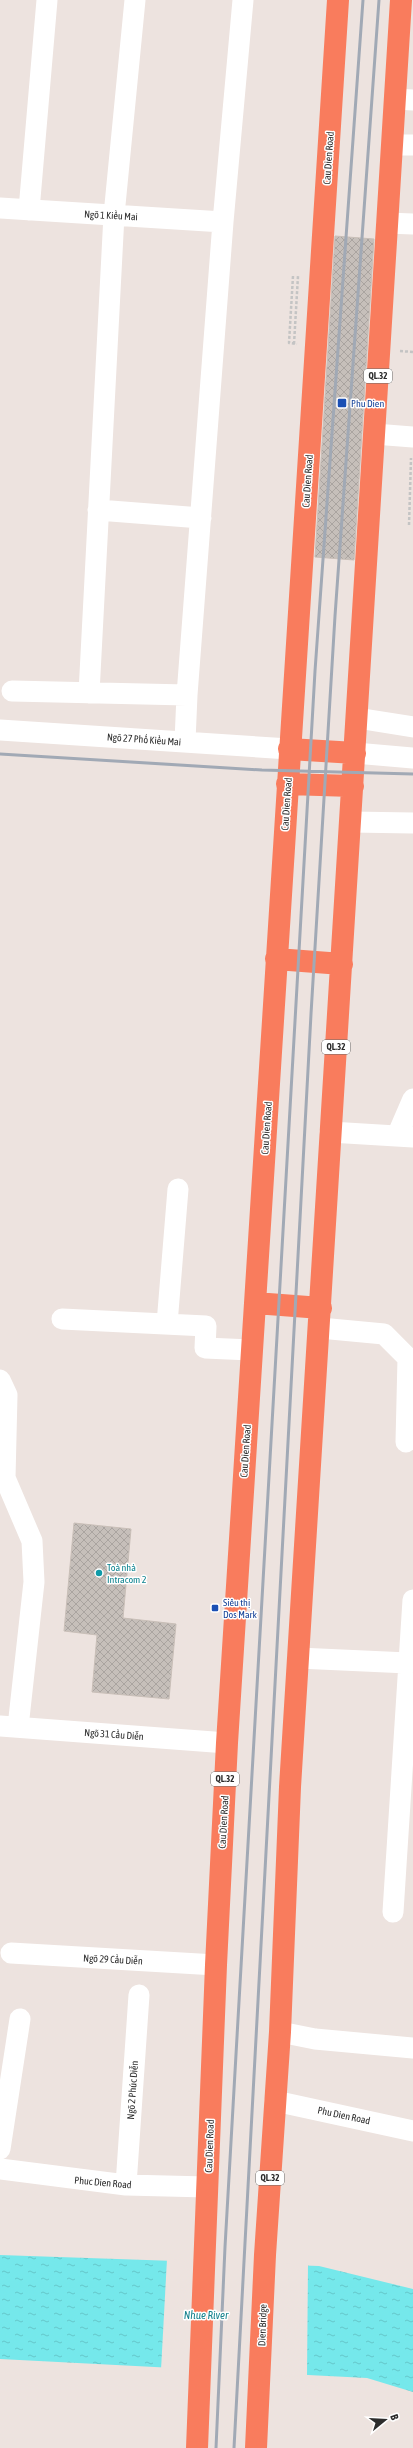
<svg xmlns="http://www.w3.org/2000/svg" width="413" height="2448" font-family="'Asap Condensed',sans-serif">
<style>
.water{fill:url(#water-ripples)}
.pier{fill:#ede3df}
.building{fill:url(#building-cross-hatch);stroke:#c9bfb8}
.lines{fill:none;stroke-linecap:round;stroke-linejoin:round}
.path{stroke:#c4c4c4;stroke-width:2.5;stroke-dasharray:3 2;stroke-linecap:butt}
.minor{stroke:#fff;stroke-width:21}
.highway{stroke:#f97c5d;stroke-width:22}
.rail{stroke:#a1a9b5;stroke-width:3}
.transit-dot{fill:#1a4fb4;stroke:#fff;stroke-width:1.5}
.culture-dot{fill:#0f9aa8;stroke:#fff;stroke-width:1.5}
.labels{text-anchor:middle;stroke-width:3;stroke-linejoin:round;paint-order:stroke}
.shield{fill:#fff;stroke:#6b6b6b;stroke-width:1}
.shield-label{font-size:9px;font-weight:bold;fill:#2c2c2c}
.street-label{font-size:10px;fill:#2c2c2c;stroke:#fff}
.transit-label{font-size:10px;fill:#164399;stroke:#fff;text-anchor:start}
.culture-label{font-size:10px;fill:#0d838f;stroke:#fff;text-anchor:start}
.water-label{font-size:11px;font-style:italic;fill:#12808c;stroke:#fff}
</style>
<defs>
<pattern id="water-ripples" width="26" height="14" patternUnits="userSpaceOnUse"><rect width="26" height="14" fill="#75e8eb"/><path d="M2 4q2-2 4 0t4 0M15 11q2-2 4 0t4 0" fill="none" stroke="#65c7ca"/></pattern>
<pattern id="building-cross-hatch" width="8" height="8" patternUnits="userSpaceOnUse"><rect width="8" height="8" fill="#c6bfba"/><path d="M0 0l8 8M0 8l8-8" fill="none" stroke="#aaa4a0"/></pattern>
</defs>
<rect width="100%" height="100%" fill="#ede3df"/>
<path class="water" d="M0,2255L319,2266L413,2289V2392L367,2378L0,2359Z"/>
<path class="pier" d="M167,2259L308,2264L307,2377L161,2370Z"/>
<path class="building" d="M335,236L374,239L354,560L315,557Z
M74,1523L131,1529L123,1618L176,1624L169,1699L92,1692L97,1635L64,1631Z"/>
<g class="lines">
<path class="path" d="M293,276L289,343L297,344
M294,344L298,276
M400,351L413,352
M409,525L411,458"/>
<path class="minor" d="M395,99L413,100
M392,145H413
M0,208L223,222
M29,210L47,0
M387,223L413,224
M374,434L413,437
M98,510L201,518
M12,691L187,695
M89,693L114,215L135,0
M357,718L413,727
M0,730L289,749
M185,741L187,695L223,222L243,0
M355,753L413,758
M351,822L413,823
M330,1132L413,1137
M397,1136L413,1099
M62,1319L206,1326L205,1348L251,1350
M167,1324L178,1189
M320,1328L384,1334L413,1363
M0,1380L7,1395L5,1478L32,1541L34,1582L18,1727
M406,1442L408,1358
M298,1658L408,1663
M0,1726L227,1743
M393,1912L413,1600
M11,1953L216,1965
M280,2032L315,2039L413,2048
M275,2101L413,2131
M0,2149L20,2019
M0,2169L126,2185L207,2187
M126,2185L139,1995"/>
<path class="highway" d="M289,749L355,753
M287,784L353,786
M276,959L342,964
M255,1303L321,1308
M197,2448L216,1965L227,1743L338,0
M256,2448L265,2255L280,2032L290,1787L401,0"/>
<path class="rail" d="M0,754L262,770L413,774
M216,2448L225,2247L315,671L363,0
M234,2448L311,1014L335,616L379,0"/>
</g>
<g class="transit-dot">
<rect x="337" y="398" width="10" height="10" rx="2"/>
<rect x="211" y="1604" width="8" height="8" rx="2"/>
</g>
<circle class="culture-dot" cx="99" cy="1573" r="4"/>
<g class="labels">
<g class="shield">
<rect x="364" y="369" width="28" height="14" rx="3"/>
<rect x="322" y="1040" width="28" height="14" rx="3"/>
<rect x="211" y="1772" width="28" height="14" rx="3"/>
<rect x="256" y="2171" width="28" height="14" rx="3"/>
</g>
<g class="shield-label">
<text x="378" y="379">QL.32</text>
<text x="336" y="1050">QL.32</text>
<text x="225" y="1782">QL.32</text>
<text x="270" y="2181">QL.32</text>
</g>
<g class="street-label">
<text transform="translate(328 158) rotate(-86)" y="4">Cau Dien Road</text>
<text transform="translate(111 215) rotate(3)" y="4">Ngõ 1 Kiều Mai</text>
<text transform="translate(307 481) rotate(-86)" y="4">Cau Dien Road</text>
<text transform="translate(144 739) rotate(4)" y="4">Ngõ 27 Phố Kiều Mai</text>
<text transform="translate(286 804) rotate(-86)" y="4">Cau Dien Road</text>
<text transform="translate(266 1128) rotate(-86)" y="4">Cau Dien Road</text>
<text transform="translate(245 1451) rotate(-86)" y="4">Cau Dien Road</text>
<text transform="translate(114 1734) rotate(4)" y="4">Ngõ 31 Cầu Diễn</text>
<text transform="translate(223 1822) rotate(-87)" y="4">Cau Dien Road</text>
<text transform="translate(113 1959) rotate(3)" y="4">Ngõ 29 Cầu Diễn</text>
<text transform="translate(132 2090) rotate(-86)" y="4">Ngõ 2 Phúc Diễn</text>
<text transform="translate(344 2115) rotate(12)" y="4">Phu Dien Road</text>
<text transform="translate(209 2146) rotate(-88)" y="4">Cau Dien Road</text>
<text transform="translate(103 2182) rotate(5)" y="4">Phuc Dien Road</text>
<text transform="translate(262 2325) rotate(-88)" y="4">Dien Bridge</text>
</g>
<g class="transit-label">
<text x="351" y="407">Phu Dien</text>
<text x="223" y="1606">Siêu thị<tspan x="223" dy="12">Dos Mark</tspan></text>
</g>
<g class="culture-label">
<text x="107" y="1571">Toà nhà<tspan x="107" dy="12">Intracom 2</tspan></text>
</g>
<g class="water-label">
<text x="206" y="2319">Nhue River</text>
</g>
</g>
<g transform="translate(385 2420) rotate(72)" stroke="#ffffff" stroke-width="3" paint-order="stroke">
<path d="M0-3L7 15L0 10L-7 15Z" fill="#2c2c2c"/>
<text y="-6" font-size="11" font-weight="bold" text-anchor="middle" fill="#2c2c2c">B</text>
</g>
</svg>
